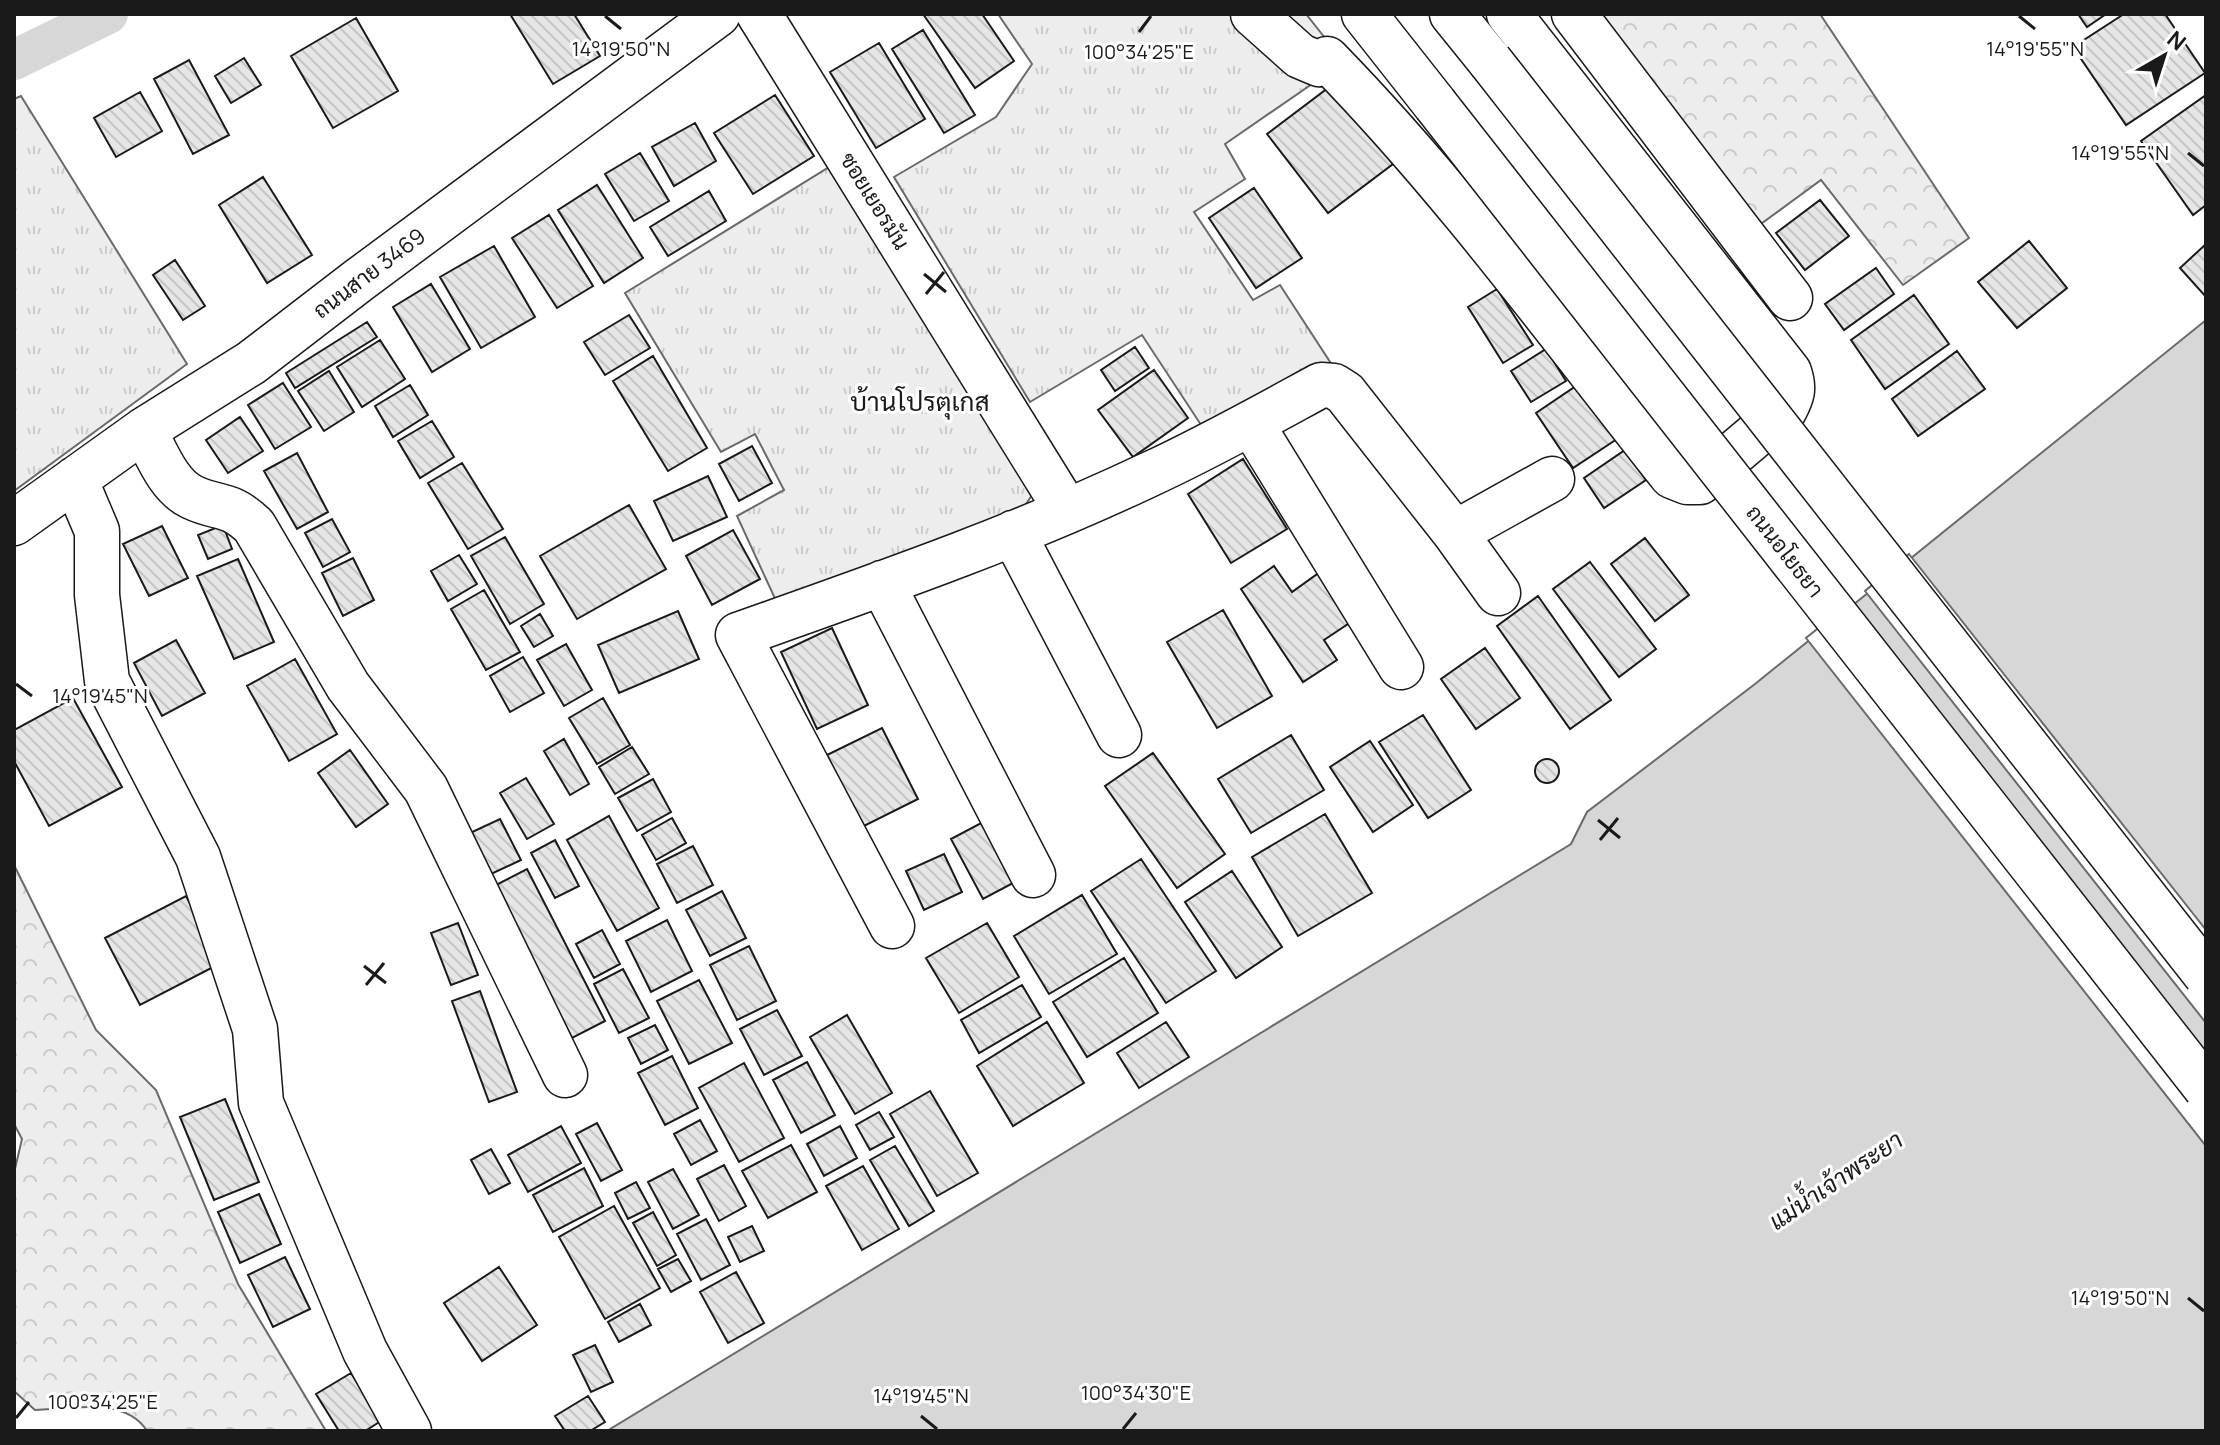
<svg xmlns="http://www.w3.org/2000/svg" width="2220" height="1445" font-family="Manrope,Sarabun,sans-serif">
<style>
.grass{fill:url(#grass-tufts);stroke:#6a6a6a;stroke-width:2}
.forest{fill:url(#forest-crowns);stroke:#6a6a6a;stroke-width:2}
.water{fill:#d7d7d7;stroke:#6a6a6a;stroke-width:2}
.pier{fill:#fff;stroke:#6a6a6a;stroke-width:2}
.lines{fill:none;stroke-linecap:round;stroke-linejoin:round}
.canal{stroke:#d7d7d7;stroke-width:40}
.building{fill:url(#building-back-hatch);stroke:#1a1a1a;stroke-width:2}
.minor-casing{stroke:#1a1a1a;stroke-width:47}
.major-casing{stroke:#1a1a1a;stroke-width:47}
.minor{stroke:#fff;stroke-width:44}
.major{stroke:#fff;stroke-width:44}
.major-bridge-casing{stroke:#1a1a1a;stroke-width:47;stroke-linecap:butt}
.major-bridge{stroke:#fff;stroke-width:44}
.ticks{fill:none;stroke:#1a1a1a;stroke-width:3}
.labels{text-anchor:middle;stroke-width:6;stroke-linejoin:round;paint-order:stroke}
.street-label{font-size:22px;fill:#1a1a1a;stroke:#fff}
.water-label{font-size:24px;font-style:italic;fill:#1a1a1a;stroke:#fff}
.quarter-label{font-size:26px;fill:#1a1a1a;stroke:#fff}
.ticks-label{font-size:20px;text-anchor:middle;fill:#1a1a1a;stroke:#fff;stroke-width:6;stroke-linejoin:round;paint-order:stroke}
</style>
<defs>
<pattern id="grass-tufts" width="24" height="20" patternUnits="userSpaceOnUse" patternTransform="scale(2)"><rect width="24" height="20" fill="#ededed"/><path d="M3 7l-1-3M5 7V3M7 7l1-3M15 17l-1-3M17 17v-4M19 17l1-3" fill="none" stroke="#cbcbcb"/></pattern>
<pattern id="forest-crowns" width="20" height="18" patternUnits="userSpaceOnUse" patternTransform="scale(2)"><rect width="20" height="18" fill="#ededed"/><path d="M2 6a3 3 0 1 1 6 0M12 15a3 3 0 1 1 6 0" fill="none" stroke="#cbcbcb"/></pattern>
<pattern id="building-back-hatch" width="6" height="6" patternUnits="userSpaceOnUse" patternTransform="scale(2)"><rect width="6" height="6" fill="#e6e6e6"/><path d="M-1 5l2 2M0 0l6 6M5-1l2 2" fill="none" stroke="#c5c5c5"/></pattern>
</defs>
<rect width="100%" height="100%" fill="#fff"/>
<path class="grass" d="M998,14H1306L1325,38V75L1225,144L1245,179L1194,212L1253,300L1280,285L1332,365L1207,434L1142,335L1030,402L894,177L996,117L1032,64Z
M21,96L187,364L14,491V99Z
M839,161L1032,495L1015,521L778,605L737,516L784,490L755,434L721,452L625,293Z"/>
<path class="forest" d="M1601,14H1820L1969,238L1903,285L1821,180L1758,226Z
M14,865L96,1030L156,1090L238,1284L326,1431H147C125,1396 70,1409 35,1410L14,1391V1173L22,1139L14,1124Z"/>
<path class="water" d="M2206,320V1431H607L1571,844L1587,812L1755,684Z"/>
<path class="pier" d="M1909,554L2206,930V1023L1865,591Z
M1851,602L2206,1053V1146L1806,638Z"/>
<g class="lines">
<path class="canal" d="M14,60L108,14"/>
</g>
<path class="building" d="M510,14H574L600,56L553,84Z
M923,14H982L1014,61L975,88Z
M2078,14H2106L2087,27Z
M2124,14H2165L2205,73L2126,125L2073,47Z
M356,18L398,91L333,128L291,56Z
M923,30L975,115L944,133L892,49Z
M879,43L925,119L876,148L830,72Z
M244,58L261,85L231,103L215,76Z
M189,60L229,135L193,154L154,79Z
M1332,85L1393,164L1328,213L1267,134Z
M140,92L162,131L116,157L94,118Z
M775,95L814,156L753,194L714,133Z
M2206,95V205L2193,215L2141,141Z
M695,123L716,161L674,186L652,147Z
M640,153L669,201L634,221L605,174Z
M263,177L312,255L267,283L219,205Z
M597,185L643,258L604,283L558,210Z
M1254,188L1302,258L1256,288L1209,218Z
M709,191L726,221L668,256L650,227Z
M1820,200L1849,236L1805,270L1776,233Z
M549,215L593,286L557,308L512,238Z
M2029,241L2067,288L2017,328L1978,282Z
M2206,244V297L2180,268Z
M494,246L535,317L481,348L440,277Z
M175,260L205,306L183,320L153,275Z
M1876,268L1894,294L1844,330L1825,304Z
M431,284L470,349L432,372L393,307Z
M1497,289L1533,345L1503,363L1468,307Z
M1914,295L1949,344L1885,389L1851,340Z
M629,315L650,348L605,375L584,342Z
M367,322L377,337L295,388L286,373Z
M380,340L405,379L362,407L337,367Z
M1135,347L1149,368L1115,391L1101,370Z
M1546,349L1566,381L1531,402L1511,371Z
M1957,351L1985,389L1918,436L1892,399Z
M653,356L707,448L668,471L613,381Z
M1154,370L1188,418L1133,457L1098,410Z
M329,371L354,412L324,431L298,391Z
M283,383L311,427L275,449L248,405Z
M1579,384L1617,439L1573,468L1536,413Z
M410,385L428,415L393,437L375,406Z
M240,417L263,451L228,473L206,440Z
M432,421L454,457L420,478L398,441Z
M752,446L772,483L739,501L719,464Z
M1625,450L1646,480L1604,508L1584,478Z
M297,453L328,512L297,529L264,471Z
M1243,459L1287,529L1231,563L1188,494Z
M462,463L503,529L468,549L428,483Z
M708,476L727,517L673,541L654,501Z
M629,505L666,569L577,619L540,556Z
M332,519L350,552L323,567L305,533Z
M223,525L232,549L208,559L198,535Z
M162,526L188,578L149,596L123,544Z
M733,530L760,579L712,605L686,556Z
M505,537L544,604L510,624L471,556Z
M1645,538L1689,595L1655,621L1611,564Z
M459,555L477,584L448,601L431,571Z
M353,558L374,600L343,616L322,573Z
M238,559L274,642L234,659L197,576Z
M1590,562L1656,649L1619,677L1553,589Z
M1274,566L1292,592L1327,567L1360,616L1324,640L1337,660L1303,682L1241,589Z
M484,590L520,652L486,670L451,609Z
M1538,596L1611,700L1570,729L1497,626Z
M1223,610L1272,696L1217,728L1167,642Z
M678,611L699,659L619,693L598,645Z
M540,614L553,636L534,647L521,626Z
M832,628L868,705L817,729L781,652Z
M176,640L205,693L162,716L134,663Z
M566,644L592,690L564,706L537,660Z
M1485,648L1520,698L1476,729L1441,679Z
M523,657L544,693L510,712L490,676Z
M295,659L337,734L289,761L247,686Z
M73,698L122,787L49,826L14,761V730Z
M603,698L630,745L597,764L569,718Z
M1423,715L1471,790L1428,818L1379,742Z
M882,728L918,799L862,827L827,755Z
M1291,735L1324,790L1251,833L1218,779Z
M564,739L589,784L570,795L544,751Z
M1370,741L1413,805L1373,832L1330,767Z
M632,747L649,774L615,794L599,767Z
M350,750L388,804L356,827L318,773Z
M1153,753L1225,854L1177,888L1105,786Z
M1535 771a12 12 0 1 1 24 0a12 12 0 1 1-24 0Z
M526,778L554,824L527,839L500,793Z
M653,779L671,812L637,831L618,798Z
M1325,814L1372,893L1298,936L1252,857Z
M609,816L659,908L617,931L567,840Z
M672,818L686,843L656,860L642,835Z
M500,819L521,860L491,874L470,833Z
M983,822L1015,882L983,899L951,839Z
M555,840L579,886L555,898L531,853Z
M693,846L713,885L677,903L657,864Z
M944,854L962,892L924,910L906,871Z
M1141,859L1216,971L1166,1003L1091,891Z
M527,869L605,1021L572,1038L494,886Z
M1232,871L1282,947L1236,978L1185,902Z
M722,891L746,938L710,956L686,910Z
M1082,895L1117,954L1049,994L1014,936Z
M186,896L221,963L140,1005L105,938Z
M667,920L692,971L651,992L626,941Z
M458,923L478,975L451,985L431,933Z
M987,923L1019,977L959,1013L926,958Z
M602,930L620,964L594,978L576,944Z
M749,946L776,1001L737,1020L710,965Z
M1124,958L1158,1013L1087,1057L1053,1002Z
M623,969L649,1018L619,1033L594,984Z
M699,980L732,1043L689,1064L657,1001Z
M1022,985L1041,1017L979,1053L961,1020Z
M480,991L517,1092L489,1102L452,1001Z
M777,1010L802,1056L764,1075L740,1029Z
M847,1015L892,1093L855,1114L810,1037Z
M1047,1022L1084,1083L1013,1126L977,1066Z
M1166,1022L1189,1057L1139,1088L1117,1053Z
M655,1025L668,1050L641,1064L628,1038Z
M672,1056L698,1108L665,1125L638,1073Z
M807,1062L835,1115L801,1133L773,1080Z
M744,1063L784,1138L739,1162L699,1088Z
M930,1091L978,1173L937,1196L890,1114Z
M225,1099L259,1182L214,1200L180,1117Z
M879,1112L894,1137L870,1150L856,1125Z
M700,1120L717,1151L691,1165L674,1134Z
M597,1123L622,1170L601,1181L576,1134Z
M561,1126L581,1163L528,1192L508,1155Z
M840,1126L857,1158L824,1176L807,1144Z
M791,1145L817,1192L768,1218L742,1171Z
M895,1146L934,1211L909,1226L870,1160Z
M491,1149L510,1183L489,1194L471,1160Z
M724,1165L746,1206L719,1221L697,1179Z
M863,1166L899,1229L862,1250L826,1186Z
M584,1168L603,1206L553,1232L533,1195Z
M673,1169L699,1215L673,1229L648,1182Z
M636,1182L650,1208L628,1219L615,1193Z
M259,1194L281,1244L240,1263L218,1212Z
M614,1206L660,1288L605,1319L559,1237Z
M653,1212L676,1255L657,1266L633,1223Z
M706,1219L730,1265L701,1280L677,1234Z
M752,1226L764,1251L740,1262L728,1237Z
M285,1257L310,1309L273,1327L248,1275Z
M678,1259L691,1281L671,1292L658,1269Z
M499,1267L537,1325L482,1361L444,1303Z
M736,1272L764,1323L728,1343L700,1292Z
M640,1304L651,1325L619,1342L608,1322Z
M595,1345L613,1382L591,1392L573,1355Z
M351,1373L381,1421L365,1431H339L316,1394Z
M588,1396L605,1422L590,1431H565L555,1416Z"/>
<g class="lines">
<g class="minor-casing">
<path id="minor" d="M759,14L1067,511
M1253,14L1300,56L1319,64L1327,59C1453,188 1560,335 1672,476L1687,482H1700L1784,411C1792,396 1795,389 1789,372L1509,14
M1574,14L1790,298
M1251,423L1401,667
M144,430C156,452 168,486 192,497C219,510 228,501 254,526L348,686L426,789L565,1075
M75,479L97,531V595L107,681L198,857L255,1029L261,1103L365,1351L409,1431
M14,523L144,430L251,363L359,280L718,14
M1013,533L1119,735
M1455,533L1552,479
M882,583L1033,875
M892,926L738,635C876,586 1015,538 1148,475C1207,448 1264,416 1321,385L1334,386L1345,393L1455,533L1498,593"/>
</g>
<g class="major-casing">
<path id="major" d="M1364,14L1435,104
M1452,14L1490,61"/>
</g>
<use href="#minor" class="minor"/>
<use href="#major" class="major"/>
<g class="major-bridge-casing">
<path id="major-bridge" d="M1490,61L2206,975
M1435,104L2206,1088"/>
</g>
<use href="#major-bridge" class="major-bridge"/>
</g>
<path class="ticks" d="M605,16L621,29M2019,16L2035,29M1139,32L1151,16M2188,153L2204,166M924,274L946,292M926,294L944,272M16,684L32,696M1598,820L1620,838M1600,840L1618,818M364,966L386,983M366,985L384,963M2188,1298L2204,1311M921,1416L937,1429M16,1418L29,1402M1123,1429L1136,1413"/>
<g class="labels">
<g class="street-label">
<text transform="translate(875 201) rotate(58)" y="8">ซอยเยอรมัน</text>
<text transform="translate(369 273) rotate(-37)" y="8">ถนนสาย 3469</text>
<text transform="translate(1785 551) rotate(52)" y="8">ถนนอโยธยา</text>
</g>
<g class="water-label">
<text transform="translate(1836 1181) rotate(-34)" y="8">แม่น้ำเจ้าพระยา</text>
</g>
<g class="quarter-label">
<text x="920" y="411">บ้านโปรตุเกส</text>
</g>
</g>
<g class="ticks-label">
<text x="621" y="56">14°19'50"N</text>
<text x="2035" y="56">14°19'55"N</text>
<text x="1139" y="59">100°34'25"E</text>
<text x="2120" y="160">14°19'55"N</text>
<text x="100" y="703">14°19'45"N</text>
<text x="2120" y="1305">14°19'50"N</text>
<text x="1136" y="1400">100°34'30"E</text>
<text x="921" y="1403">14°19'45"N</text>
<text x="103" y="1409">100°34'25"E</text>
</g>
<rect width="2220" height="1445" fill="none" stroke="#1a1a1a" stroke-width="32"/>
<g transform="translate(2164 56) rotate(39)" stroke="#ffffff" stroke-width="6" paint-order="stroke">
<path d="M0-6L14 30L0 20L-14 30Z" fill="#1a1a1a"/>
<text y="-12" font-size="22" font-weight="bold" text-anchor="middle" fill="#1a1a1a">N</text>
</g>
</svg>
